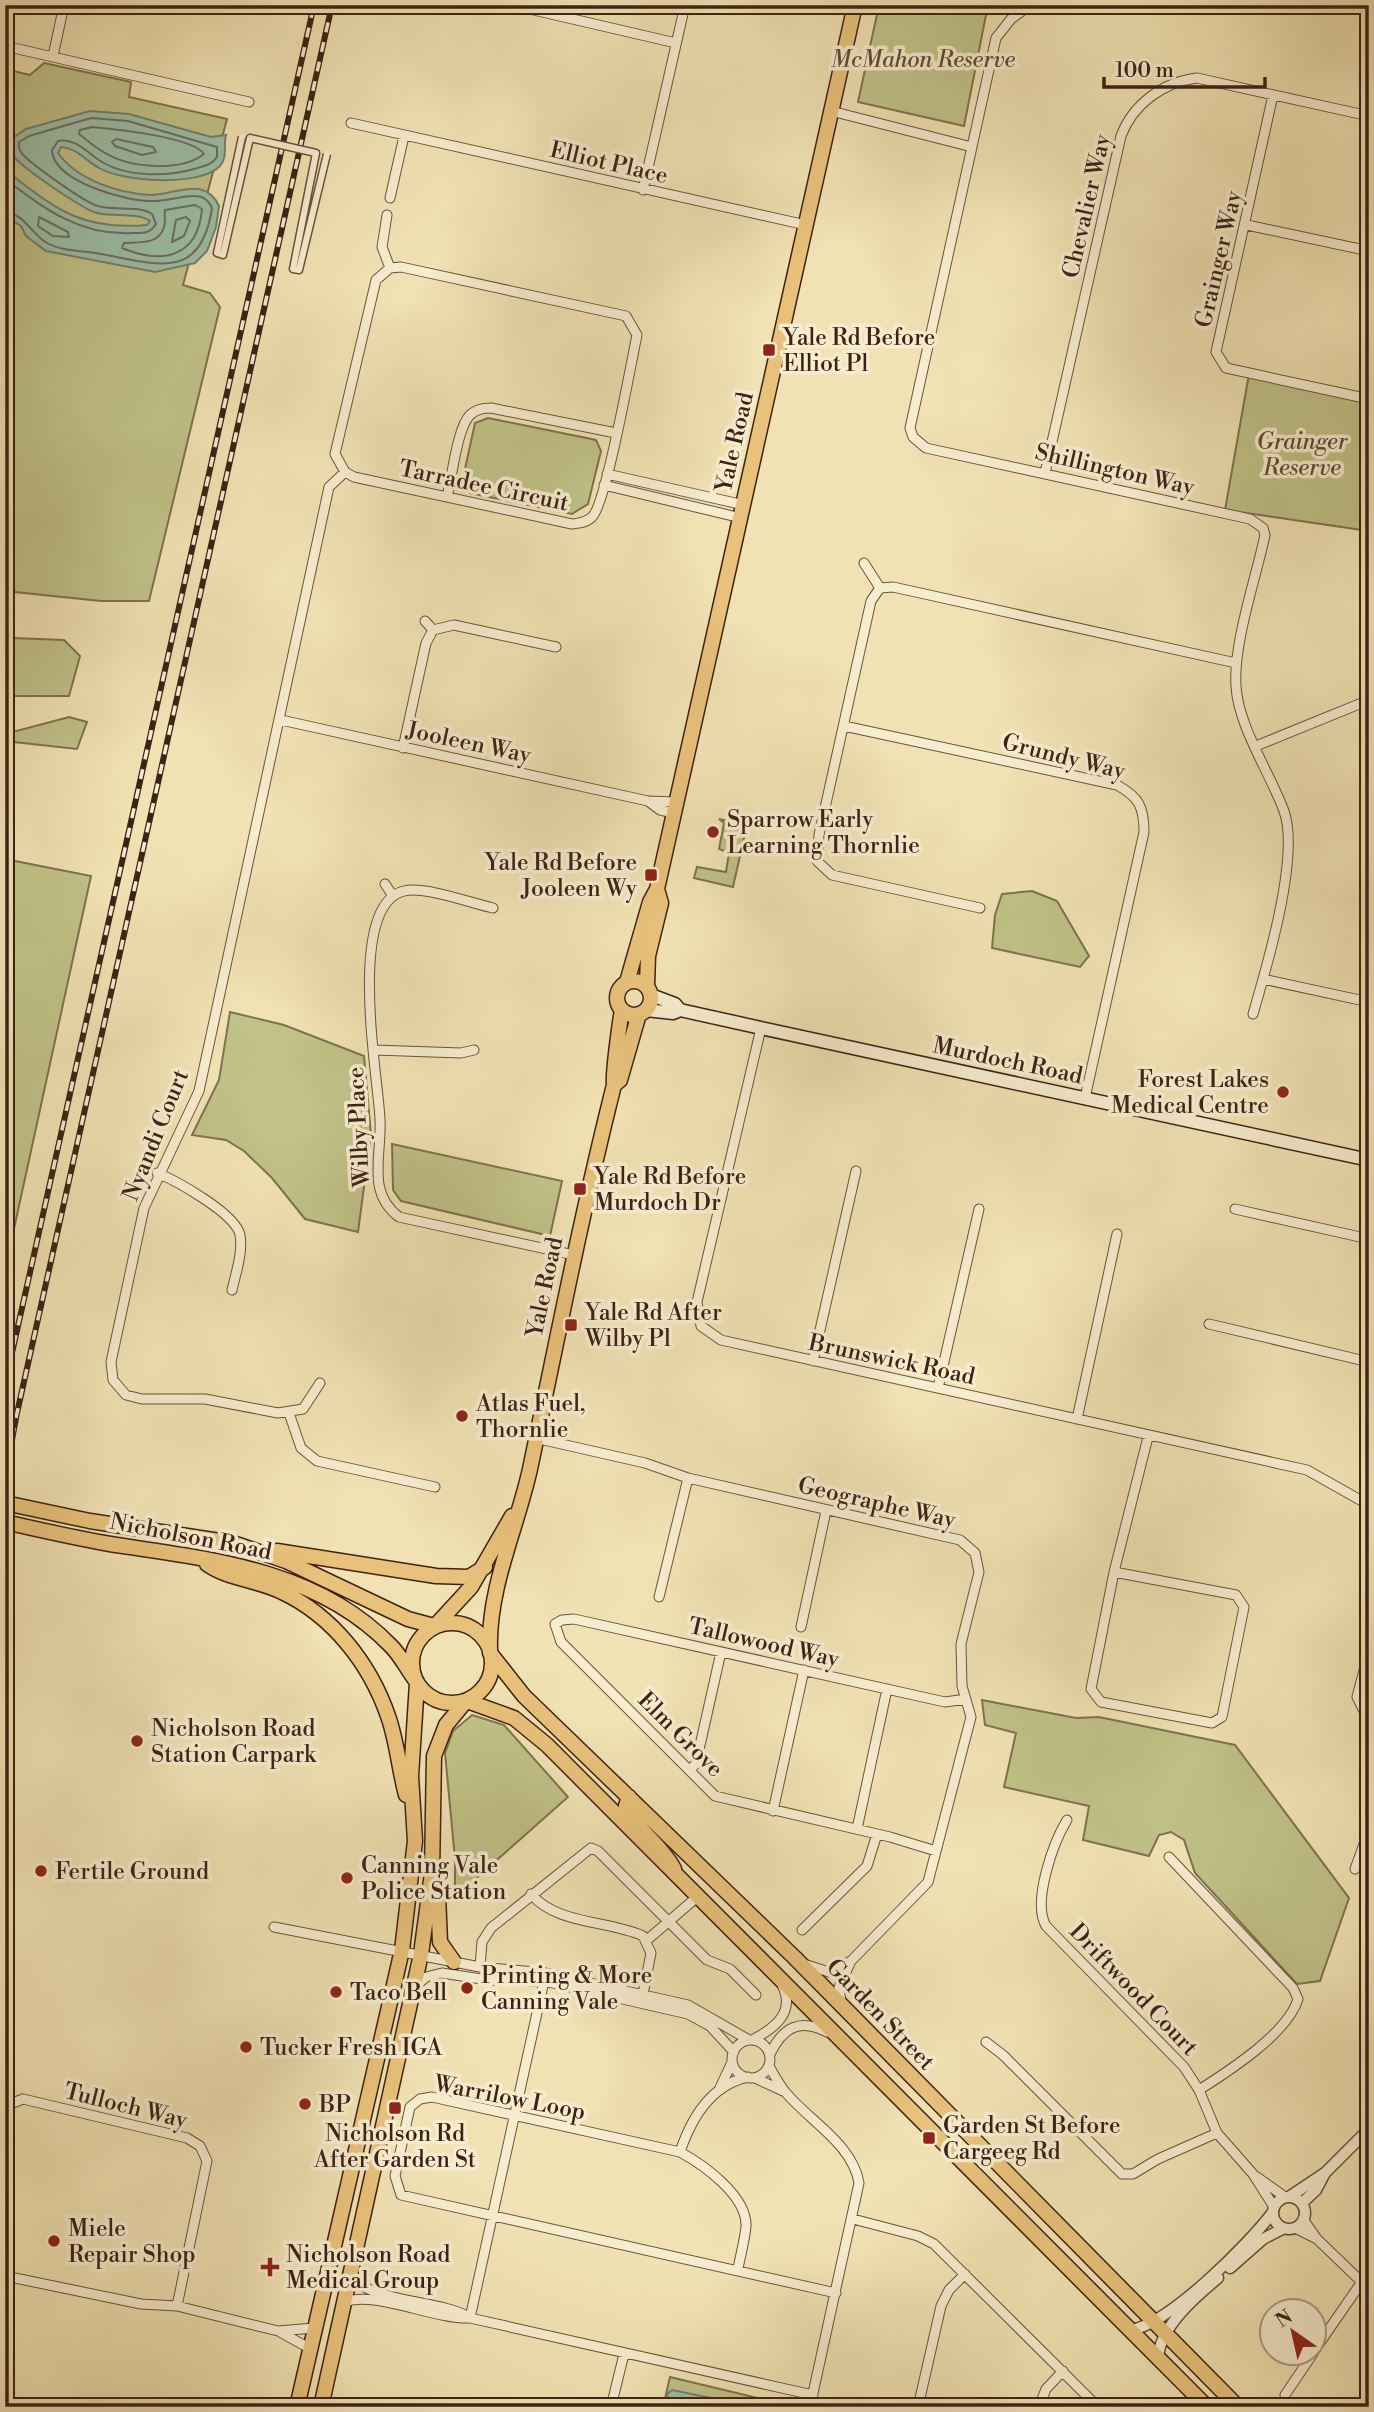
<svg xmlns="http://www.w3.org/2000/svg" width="1374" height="2412" font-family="'Libre Bodoni',serif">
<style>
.green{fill:#c0c288;stroke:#7f7250;stroke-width:2}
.water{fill:#9cbfa8;stroke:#76806e;stroke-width:2}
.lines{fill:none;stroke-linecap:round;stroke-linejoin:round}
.shore{stroke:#6d7060;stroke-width:2}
.minor-casing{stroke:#6b523e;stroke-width:11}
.tertiary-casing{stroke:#6b523e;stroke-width:13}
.secondary-casing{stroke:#3e2217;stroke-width:15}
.primary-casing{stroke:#3e2217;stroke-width:17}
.minor{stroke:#f6ecce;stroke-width:9}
.tertiary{stroke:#f6ecce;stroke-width:10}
.secondary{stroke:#f6ecce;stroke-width:12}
.primary{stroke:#e8c17a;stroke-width:14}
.rail-casing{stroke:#3e2217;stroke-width:6}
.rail{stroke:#f6ecce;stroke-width:3.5;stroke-dasharray:10;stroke-linecap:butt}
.pedestrian-bridge-casing{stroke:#6b523e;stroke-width:9;stroke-linecap:butt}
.pedestrian-bridge{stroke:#f6ecce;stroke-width:6}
.poi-dot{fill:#8f2418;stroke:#f6ecce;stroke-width:2.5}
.labels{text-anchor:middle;stroke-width:7;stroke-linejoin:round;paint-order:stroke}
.park-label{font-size:23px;font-style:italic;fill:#5e4a33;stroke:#f6ecce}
.street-label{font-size:23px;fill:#3e2217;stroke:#f6ecce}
.poi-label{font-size:23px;fill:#3e2217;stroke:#f6ecce;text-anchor:start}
</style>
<rect width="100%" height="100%" fill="#f1e2b3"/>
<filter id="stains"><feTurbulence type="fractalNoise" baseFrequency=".00286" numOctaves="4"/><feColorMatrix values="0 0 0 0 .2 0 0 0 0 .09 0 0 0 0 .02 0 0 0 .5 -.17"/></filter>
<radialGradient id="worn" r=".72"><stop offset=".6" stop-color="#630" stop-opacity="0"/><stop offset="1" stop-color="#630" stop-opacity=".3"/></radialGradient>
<path class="green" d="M879,5H1000L986,15L964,126L858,102Z
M44,63L131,82L129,97L227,119L183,285L210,293L220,307L149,601H101L5,591V69L30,75Z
M1249,374L1369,399V531L1225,510Z
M488,418L596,440L601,451L588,504L572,514L470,493L463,478L475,423Z
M13,638L64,640L80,656L69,696H11L5,710V640Z
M69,717L87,722L77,749L5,741V734Z
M719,819L747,825L733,887L694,878L697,867L726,872L729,853L719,849L724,823Z
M5,859L91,876L5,1270Z
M1032,891L1057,901L1089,956L1080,967L992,948L995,915L1002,894Z
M230,1012L284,1025L364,1056L371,1135L358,1232L305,1219L272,1178L244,1151L226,1140L192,1135L219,1080Z
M392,1144L562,1181L550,1236L401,1201L393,1190Z
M982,1700L1076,1718L1099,1717L1235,1745L1349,1898L1320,1981L1297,1984L1195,1873L1184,1840L1171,1832L1159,1835L1149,1856L1083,1840L1089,1806L1004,1787L1016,1733L985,1725Z
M472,1715L504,1725L568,1797L455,1897V1859L445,1753L453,1731Z
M670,2377L787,2405L788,2407H663Z"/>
<path class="water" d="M90,111L129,114L211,137L226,135C223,145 228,157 220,166C200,187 123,182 99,168C86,161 77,148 61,147L58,153C77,180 118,193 150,195C166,195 184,187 199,189C209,191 215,197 219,206L216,227L207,251L195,263L155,272L46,251L26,236L21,226L5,216V170C55,208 80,231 147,225L150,221C137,212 113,217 97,213C84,210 19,166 13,155C11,150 11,144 11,139L26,129Z
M672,2390L726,2401L727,2407H665L668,2393Z"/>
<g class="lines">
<path class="shore" d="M92,127C114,129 193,137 204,154C181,172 131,168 107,154C97,149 88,141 79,134L80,130Z
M116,139L153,147L156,152L142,155L115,146L112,142Z
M5,179C45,209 80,236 132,233C143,233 150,234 156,224L152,214C138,205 115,211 98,206C87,204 26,161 21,152C18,148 19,147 19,142L29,136L91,118L128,121L217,147V157C212,165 203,166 194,169C166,177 127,177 102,162C87,153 77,138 58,141L52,150C52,181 127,202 152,201C167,201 181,196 195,196C204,196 209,201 212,208C201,282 157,264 101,254C85,251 61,251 47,243C31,234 25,214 5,212
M195,205L202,209C198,257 163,265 122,248L124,243C139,242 159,245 164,227C166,221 164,215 165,210Z
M39,217L68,232L69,237L53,236L38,226Z
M186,217L190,221L184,236L172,242L176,220Z"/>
<g class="minor-casing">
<path id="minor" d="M512,5L676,43
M1030,5L1011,19L996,38L910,428L913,437L926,448L1250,519L1263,528L1265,535C1256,578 1233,644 1236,686C1238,726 1270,773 1284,811C1300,856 1267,966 1253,1014
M5,46L249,102
M53,56L64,5
M1273,95L1216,352L1226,368L1369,399
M831,111L972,147
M351,123L806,225
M643,190L685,5
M390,198L404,136
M387,215L382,247L390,268
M1247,225L1369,251
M401,267L626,316L637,335C631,363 606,505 592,517C586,523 579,523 572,524L354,477L345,472L335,454L376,280L390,268Z
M1045,473L1121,136C1133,104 1163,82 1197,78L1369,116
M607,474L744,505
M604,485L741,518
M447,497C452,478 457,428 470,415C476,409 483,408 491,408L616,433
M864,563L880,588
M425,621L433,630
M281,720L648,801L676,802
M844,726L1117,785C1139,797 1144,807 1144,832L1085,1098
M1256,746L1369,700
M403,748L426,643L433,630L454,625L556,647
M648,801L660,810L674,813
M385,884L393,896
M493,908C471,903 425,886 404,891C346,905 378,1076 380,1119C382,1156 366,1192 399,1217L574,1255
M980,908L832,875L817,861L819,835L871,601L880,588L893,587L1236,663
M1263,979L1369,1002
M761,1028L697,1302L701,1326L721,1340L1307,1470L1369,1505
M374,1050L461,1053L474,1050
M157,1173C177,1181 236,1214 240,1235C243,1253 236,1272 232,1290
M1235,1209L1369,1239
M1209,1324L1369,1362
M813,1361L856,1171
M320,1383L303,1409L278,1413L205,1399H142L126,1395L113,1380L111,1362L144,1208L199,1091L329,487L345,472
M938,1388L979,1209
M289,1413L301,1448L317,1461L435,1487
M1077,1419L1117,1234
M535,1438L645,1463L688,1478L960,1540L975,1553L979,1572L961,1644L962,1686L971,1717L928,1882L851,1961L829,1972L807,1965
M1114,1572L1236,1595L1244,1607L1222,1717L1212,1723L1101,1702L1091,1689L1114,1572L1148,1437
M659,1597L688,1478
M801,1627L826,1511
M1369,1652L1357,1697L1369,1721
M690,1771L696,1763L721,1652
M773,1811L804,1670
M1067,1820C1053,1843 1032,1902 1046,1926L1184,2067L1199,2090L1217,2133L1253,2174L1274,2207
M857,1829L887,1689
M936,1851L890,1837L715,1796L561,1642L555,1624L562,1620L574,1619L945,1702L966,1699
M1169,1857L1293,1988L1298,1999C1288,2033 1229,2071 1199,2090
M1355,1869L1369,1830
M531,1894C557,1925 608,1920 643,1936L651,1953L643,1994
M274,1927L480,1967L546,1973L688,2005L749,2040
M802,1930L867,1866L877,1834
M647,1940L696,1898
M480,1967L482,1942L491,1928L591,1848L598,1851L707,1960L730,1969L756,1995
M416,1986L426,1977L442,1973L488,1980L544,1981L688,2014L710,2026L734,2052
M841,2002L839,1987L850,1963
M752,2040C775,2028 796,2012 782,1985
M732 2059a19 19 0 1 1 38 0a19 19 0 1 1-38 0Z
M986,2042L1003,2055L1122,2174H1133L1158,2159L1217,2133
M770,2054C783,2027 800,2018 827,2032
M769,2066C774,2075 780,2086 787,2094C811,2122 853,2145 859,2183L810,2407
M755,2078L783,2091
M719,2090L732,2062
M5,2106L23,2099L187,2138L200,2146L207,2161L177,2306
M680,2152C691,2119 710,2085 748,2077
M1257,2177L1285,2197
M853,2219L918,2236L934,2244L1098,2407
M1303,2219L1317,2239L1369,2289
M1295,2228L1317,2239
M738,2269C740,2256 745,2240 746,2226C747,2196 704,2165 680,2152L432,2097L420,2099L410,2107L395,2176L401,2195L836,2293
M351,2275C369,2303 438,2299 469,2317
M5,2276L141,2304L177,2306L278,2331L314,2328
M345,2302C374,2290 435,2320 470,2318L813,2395
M470,2318L544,1981
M280,2332L309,2348
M1314,2351L1361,2283
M1285,2395L1314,2352
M354,2407H371
M611,2407L624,2354
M918,2407L941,2306L949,2290L965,2274
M1039,2407L1046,2389L1063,2371"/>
</g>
<g class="tertiary-casing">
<path id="tertiary" d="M1289,2197L1325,2173L1369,2129
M1273 2213a16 16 0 1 1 32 0a16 16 0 1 1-32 0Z
M1302,2203L1316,2190L1325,2173
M1230,2268L1263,2239L1284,2228
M1131,2330C1169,2324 1249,2244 1273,2212
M1158,2358C1160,2327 1195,2297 1218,2278"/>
</g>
<g class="secondary-casing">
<path id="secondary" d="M651,995L675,1004L680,1010L761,1028L1369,1160
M646,1010L673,1013L680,1010"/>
</g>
<g class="primary-casing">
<path id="primary" d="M617 998a17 17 0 1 1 34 0a17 17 0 1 1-34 0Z
M627,982L650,902L657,889L855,5
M647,986L648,956L661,903L657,889
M614,1085C612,1079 620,1021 622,1010
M5,1503L90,1521L233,1543L286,1561L408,1619L434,1626
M5,1522C40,1530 75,1538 110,1544C209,1559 317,1569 391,1646C401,1656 407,1669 416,1681
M277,1551L436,1576L469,1577L485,1567
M207,1564C228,1579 258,1580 282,1592C333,1616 370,1664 388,1716C397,1741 399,1769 406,1795
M412 1663a40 40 0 1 1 80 0a40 40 0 1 1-80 0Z
M436,1625L471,1587L512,1516
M490,1649C488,1588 517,1528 530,1469C557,1340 582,1212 614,1085L620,1080L639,1014
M490,1653L524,1696L795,1958L1238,2407
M467,1701L514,1718L547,1745L1207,2407
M629,1797L626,1806C636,1830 662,1845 674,1869
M438,1895L440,1942L454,1962
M297,2407L402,1950L415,1841L411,1776L417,1683
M321,2407L421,1954L432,1873L434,1756L446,1725L465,1702"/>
</g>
<use href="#minor" class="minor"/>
<use href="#tertiary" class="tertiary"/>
<use href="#secondary" class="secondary"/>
<use href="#primary" class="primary"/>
<g class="rail-casing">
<path id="rail" d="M5,1384L314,5
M5,1477L17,1413L332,5"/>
</g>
<use href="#rail" class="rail"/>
<g class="pedestrian-bridge-casing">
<path id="pedestrian-bridge" d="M242,137L217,253L223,255L250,138L316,153L293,269L299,270L327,154"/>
</g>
<use href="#pedestrian-bridge" class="pedestrian-bridge"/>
</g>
<g class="poi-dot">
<rect x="762" y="343" width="14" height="14" rx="3.5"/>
<circle cx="713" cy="832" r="7"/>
<rect x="644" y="868" width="14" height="14" rx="3.5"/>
<circle cx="1283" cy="1092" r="7"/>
<rect x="573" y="1182" width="14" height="14" rx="3.5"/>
<rect x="564" y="1318" width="14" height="14" rx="3.5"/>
<circle cx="462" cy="1416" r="7"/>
<circle cx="137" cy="1741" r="7"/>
<circle cx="41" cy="1871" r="7"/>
<circle cx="347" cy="1878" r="7"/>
<circle cx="467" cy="1988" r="7"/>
<circle cx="336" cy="1992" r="7"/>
<circle cx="246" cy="2047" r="7"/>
<circle cx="305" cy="2104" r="7"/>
<rect x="388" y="2101" width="14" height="14" rx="3.5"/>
<rect x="922" y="2131" width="14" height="14" rx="3.5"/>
<circle cx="54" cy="2241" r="7"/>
<path d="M266.5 2256.5h7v7h7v7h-7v7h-7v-7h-7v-7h7z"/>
</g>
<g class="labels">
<g class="park-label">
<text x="923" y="67">McMahon Reserve</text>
<text x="1302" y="449">Grainger<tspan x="1302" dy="26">Reserve</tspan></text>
</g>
<g class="street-label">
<text transform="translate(609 162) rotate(13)" y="8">Elliot Place</text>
<text transform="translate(1086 206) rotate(-77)" y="8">Chevalier Way</text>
<text transform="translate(1218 259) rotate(-77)" y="8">Grainger Way</text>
<text transform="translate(734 442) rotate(-77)" y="8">Yale Road</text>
<text transform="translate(1115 469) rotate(13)" y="8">Shillington Way</text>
<text transform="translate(484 485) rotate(12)" y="8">Tarradee Circuit</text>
<text transform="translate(469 742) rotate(12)" y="8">Jooleen Way</text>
<text transform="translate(1064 756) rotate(14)" y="8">Grundy Way</text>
<text transform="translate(1008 1060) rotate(12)" y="8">Murdoch Road</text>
<text transform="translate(358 1127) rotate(-93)" y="8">Wilby Place</text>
<text transform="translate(155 1135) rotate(-68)" y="8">Nyandi Court</text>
<text transform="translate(544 1287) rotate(-78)" y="8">Yale Road</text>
<text transform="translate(892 1359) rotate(12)" y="8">Brunswick Road</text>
<text transform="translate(877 1502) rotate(13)" y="8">Geographe Way</text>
<text transform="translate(191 1536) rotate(11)" y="8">Nicholson Road</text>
<text transform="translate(764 1642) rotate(13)" y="8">Tallowood Way</text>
<text transform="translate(681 1734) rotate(45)" y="8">Elm Grove</text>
<text transform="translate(1134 1989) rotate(46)" y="8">Driftwood Court</text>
<text transform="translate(881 2014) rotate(46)" y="8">Garden Street</text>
<text transform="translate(510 2097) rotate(11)" y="8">Warrilow Loop</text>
<text transform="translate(126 2105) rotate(14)" y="8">Tulloch Way</text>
</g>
<g class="poi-label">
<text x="783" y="345">Yale Rd Before<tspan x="783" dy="26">Elliot Pl</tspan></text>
<text x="727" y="827">Sparrow Early<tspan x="727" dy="26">Learning Thornlie</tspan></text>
<text x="637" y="870" text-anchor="end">Yale Rd Before<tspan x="637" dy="26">Jooleen Wy</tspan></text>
<text x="1269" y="1087" text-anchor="end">Forest Lakes<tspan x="1269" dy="26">Medical Centre</tspan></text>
<text x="594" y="1184">Yale Rd Before<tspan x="594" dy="26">Murdoch Dr</tspan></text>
<text x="585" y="1320">Yale Rd After<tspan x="585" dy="26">Wilby Pl</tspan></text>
<text x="476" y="1411">Atlas Fuel,<tspan x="476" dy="26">Thornlie</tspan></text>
<text x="151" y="1736">Nicholson Road<tspan x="151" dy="26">Station Carpark</tspan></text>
<text x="361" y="1873">Canning Vale<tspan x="361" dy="26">Police Station</tspan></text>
<text x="55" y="1879">Fertile Ground</text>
<text x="481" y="1983">Printing &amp; More<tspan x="481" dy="26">Canning Vale</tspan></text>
<text x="350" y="2000">Taco Bell</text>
<text x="260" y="2055">Tucker Fresh IGA</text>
<text x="319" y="2112">BP</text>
<text x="943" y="2133">Garden St Before<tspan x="943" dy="26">Cargeeg Rd</tspan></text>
<text x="395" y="2141" text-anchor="middle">Nicholson Rd<tspan x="395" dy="26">After Garden St</tspan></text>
<text x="68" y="2236">Miele<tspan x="68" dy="26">Repair Shop</tspan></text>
<text x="286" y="2262">Nicholson Road<tspan x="286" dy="26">Medical Group</tspan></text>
</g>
</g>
<rect width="1374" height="2412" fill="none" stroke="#f1e2b3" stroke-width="28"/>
<rect x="7" y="7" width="1360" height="2398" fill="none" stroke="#3e2217" stroke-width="3.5"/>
<rect x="14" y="14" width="1346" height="2384" fill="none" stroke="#3e2217" stroke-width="2"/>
<g transform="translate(1293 2332) rotate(326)"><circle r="33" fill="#f6ecce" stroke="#ac9b85" stroke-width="2"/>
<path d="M0-5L12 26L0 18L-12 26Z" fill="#8f2418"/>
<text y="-10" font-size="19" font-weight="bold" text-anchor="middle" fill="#3e2217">N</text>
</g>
<path d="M1104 77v10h161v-10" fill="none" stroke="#3e2217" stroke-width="3.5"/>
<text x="1115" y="77" font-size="21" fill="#3e2217" stroke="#f6ecce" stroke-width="5" paint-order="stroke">100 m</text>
<rect width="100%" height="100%" filter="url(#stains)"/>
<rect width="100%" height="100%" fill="url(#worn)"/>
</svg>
